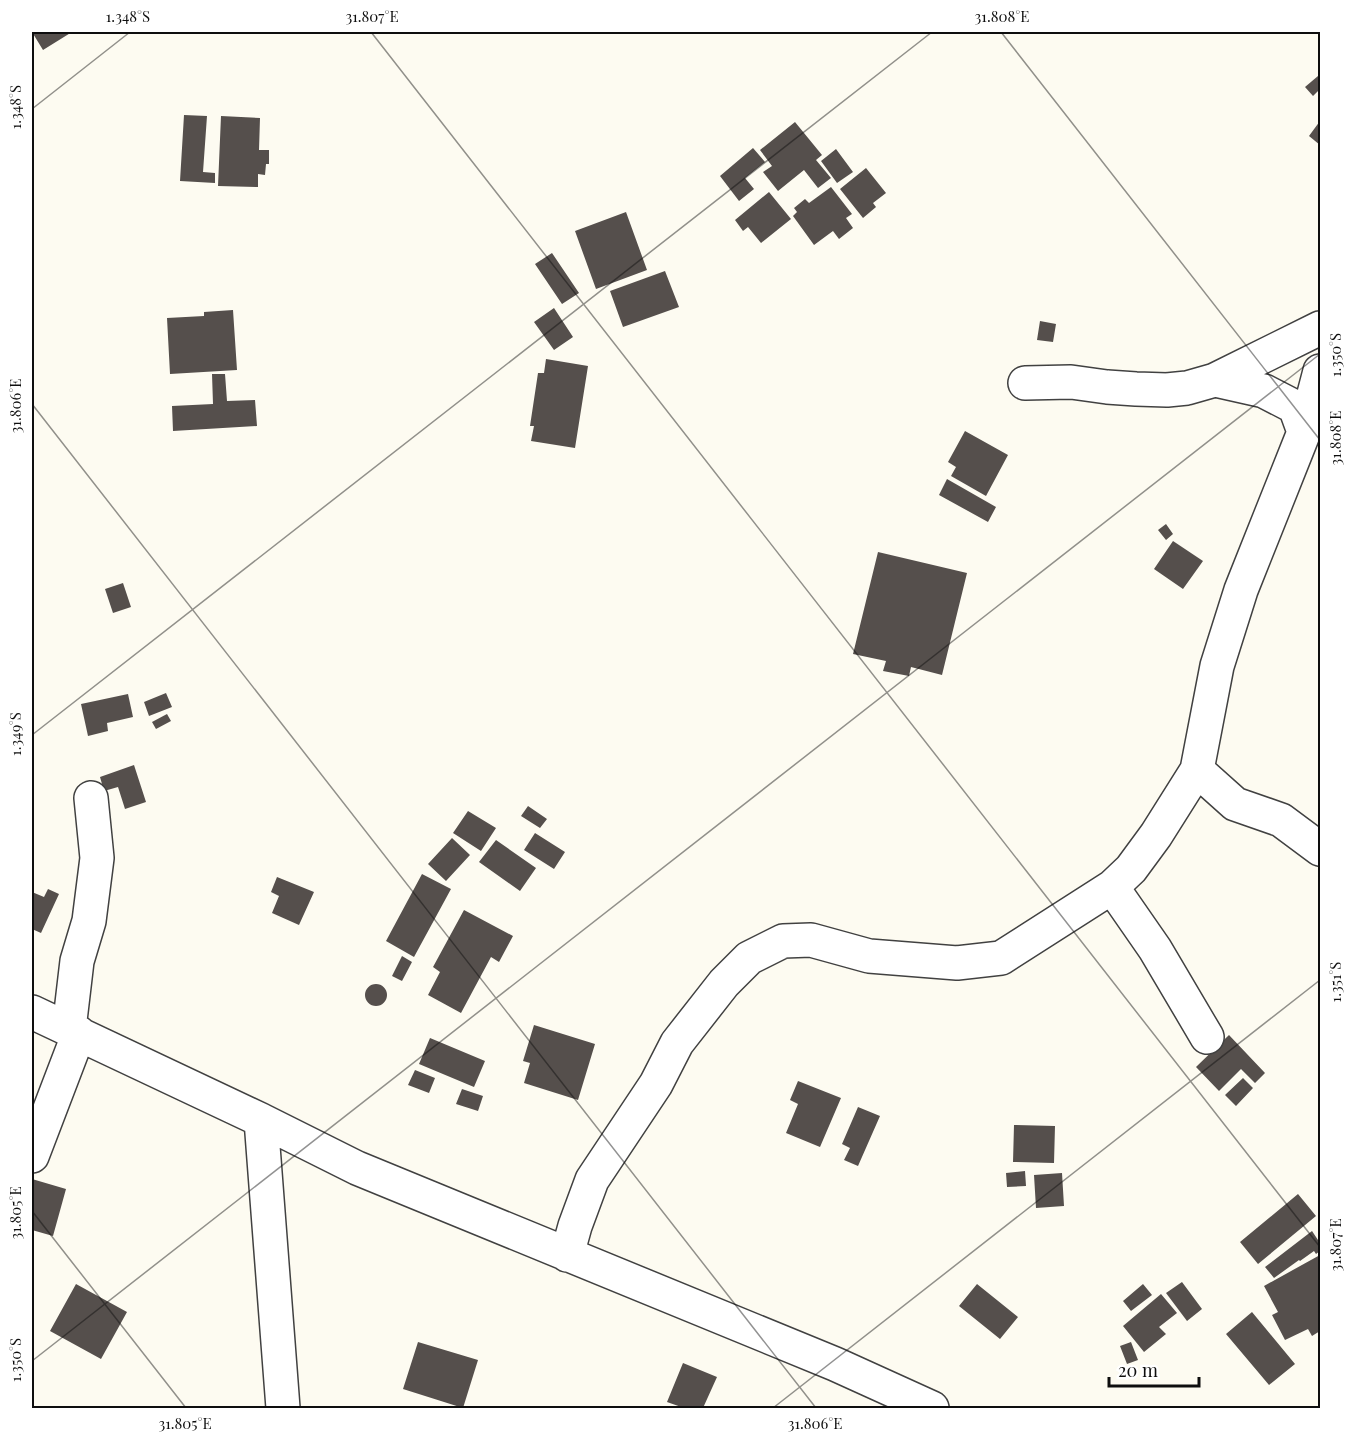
<svg xmlns="http://www.w3.org/2000/svg" width="1352" height="1440" font-family="'Playfair Display',serif">
<style>
.building{fill:#554f4c}
.lines{fill:none;stroke-linecap:round;stroke-linejoin:round}
.minor-casing{stroke:#414141;stroke-width:36}
.minor{stroke:#fff;stroke-width:33}
.ticks{fill:none;stroke:#0e0e0e;stroke-width:1.5;stroke-opacity:0.45}
.neatline{fill:none;stroke:#0e0e0e;stroke-width:2}
.ticks-label{font-size:15px;text-anchor:middle;fill:#0e0e0e}
</style>
<rect width="100%" height="100%" fill="#fdfbf1"/>
<path class="building" d="M32,32H72L43,50Z
M1318,76L1320,79V89L1313,96L1305,87Z
M184,115L207,116L203,172L215,173V183L180,181Z
M221,116L260,118L259,150H269V164H266L265,175L258,174V187L218,186Z
M1320,121V145L1309,136Z
M795,122L822,155L816,160L831,178L818,188L804,170L778,191L763,172L772,166L760,150Z
M753,148L765,162L745,178L754,189L739,201L720,176Z
M836,149L853,172L837,183L821,161Z
M866,168L886,193L873,203L876,207L863,218L840,189Z
M831,187L852,214L846,218L853,228L839,239L833,231L814,245L793,216L797,212L794,208L805,199L809,203Z
M769,192L791,219L761,243L748,227L743,231L735,220Z
M626,212L647,270L596,289L575,231Z
M552,253L579,293L562,304L535,264Z
M665,271L679,307L623,327L610,291Z
M554,308L573,337L554,350L534,322Z
M233,310L237,370L170,374L167,318L204,316V312Z
M1040,321L1056,324L1053,342L1037,340Z
M546,359L588,366L575,448L531,441L534,426H530L538,373H544Z
M212,374H225L227,401L255,400L257,426L173,431L172,406L213,404Z
M965,431L1008,455L986,496L951,476L956,467L948,462Z
M947,479L996,507L988,522L939,495Z
M1166,524L1173,534L1166,540L1158,530Z
M1173,541L1203,561L1183,589L1154,569Z
M878,552L967,573L942,675L911,667L909,676L883,671L886,661L853,654Z
M123,583L131,607L113,613L105,589Z
M166,693L172,707L149,716L144,702Z
M128,694L133,717L107,723L108,731L88,736L81,704Z
M167,714L171,721L156,729L152,722Z
M134,765L146,802L125,809L118,787L104,791L100,777Z
M528,806L547,819L540,828L521,816Z
M468,811L496,828L481,851L453,833Z
M535,833L565,852L554,869L524,850Z
M452,838L470,855L446,881L428,864Z
M496,840L536,868L520,891L479,862Z
M422,874L451,889L414,957L386,941Z
M277,877L314,892L299,925L272,913L279,896L271,892Z
M48,889L59,894L41,933L32,929V892L44,897Z
M464,910L513,936L499,962L491,957L461,1013L428,995L440,972L433,967Z
M402,956L412,962L402,981L392,976Z
M365 995a11 11 0 1 1 22 0a11 11 0 1 1-22 0Z
M534,1025L595,1044L578,1100L524,1083L530,1063L523,1061Z
M1229,1035L1265,1073L1255,1083L1241,1069L1219,1091L1196,1067Z
M430,1038L485,1061L474,1087L419,1064Z
M415,1070L435,1078L429,1093L408,1085Z
M1243,1078L1253,1088L1236,1106L1225,1095Z
M798,1081L841,1098L820,1147L786,1133L798,1104L790,1100Z
M462,1089L483,1096L478,1111L456,1104Z
M858,1107L880,1116L858,1166L844,1160L850,1148L842,1144Z
M1014,1125L1055,1126L1054,1163L1013,1162Z
M1025,1171L1026,1186L1007,1187L1006,1173Z
M1062,1173L1064,1206L1036,1208L1034,1175Z
M32,1179L66,1189L53,1236L32,1230Z
M1298,1194L1316,1216L1258,1264L1240,1242Z
M1312,1231L1320,1243V1251L1316,1254L1314,1251L1300,1261L1299,1260L1274,1278L1265,1267Z
M1320,1255V1331L1312,1336L1308,1329L1285,1340L1272,1315L1278,1312L1264,1286Z
M1182,1282L1202,1309L1187,1321L1166,1293Z
M76,1284L127,1312L101,1359L50,1331Z
M977,1284L1018,1317L1000,1339L959,1306Z
M1143,1284L1152,1295L1131,1311L1123,1301Z
M1161,1294L1177,1313L1159,1327L1166,1334L1144,1352L1123,1326Z
M1252,1312L1295,1364L1269,1385L1226,1334Z
M418,1342L478,1360L463,1408L403,1389Z
M1131,1342L1138,1360L1127,1364L1120,1346Z
M683,1363L717,1377L703,1408H684L667,1402Z"/>
<g class="lines">
<g class="minor-casing">
<path id="minor" d="M1215,380L1264,391L1295,407L1304,432
M1025,383L1071,382L1107,387L1136,389L1167,390L1187,388L1215,380L1320,328
M1197,770L1235,804L1281,820L1320,849
M1112,887L1155,949L1207,1037
M32,1012L261,1120L357,1168L835,1364L932,1408
M69,1029L77,961L89,921L97,858L91,798
M261,1120L283,1408
M32,1156L79,1033
M567,1255L575,1226L592,1180L656,1084L677,1043L724,983L749,958L783,941L811,940L869,956L957,963L1001,958L1112,887L1131,869L1156,835L1197,770L1217,666L1241,590L1304,432L1320,371"/>
</g>
<use href="#minor" class="minor"/>
</g>
<path class="ticks" d="M371,32L1320,1247M1001,32L1320,440M32,109L130,32M32,404L816,1408M32,735L932,32M32,1211L186,1408M32,1361L1320,354M773,1408L1320,980"/>
<rect width="1352" height="1440" fill="none" stroke="#ffffff" stroke-width="66"/>
<path d="M1109 1377v9h90v-9" fill="none" stroke="#0e0e0e" stroke-width="3"/>
<text x="1118" y="1377" font-size="18" fill="#0e0e0e" stroke="#ffffff" stroke-width="4.5" paint-order="stroke">20 m</text>
<rect x="33" y="33" width="1286" height="1374" class="neatline"/>
<g class="ticks-label">
<text x="128" y="22">1.348°S</text>
<text x="372" y="22">31.807°E</text>
<text x="1002" y="22">31.808°E</text>
<text transform="translate(16 107) rotate(-90)" y="5">1.348°S</text>
<text transform="translate(1336 355) rotate(-90)" y="5">1.350°S</text>
<text transform="translate(16 406) rotate(-90)" y="5">31.806°E</text>
<text transform="translate(1336 438) rotate(-90)" y="5">31.808°E</text>
<text transform="translate(16 734) rotate(-90)" y="5">1.349°S</text>
<text transform="translate(1336 982) rotate(-90)" y="5">1.351°S</text>
<text transform="translate(16 1213) rotate(-90)" y="5">31.805°E</text>
<text transform="translate(1336 1245) rotate(-90)" y="5">31.807°E</text>
<text transform="translate(16 1360) rotate(-90)" y="5">1.350°S</text>
<text x="185" y="1429">31.805°E</text>
<text x="815" y="1429">31.806°E</text>
</g>
</svg>
